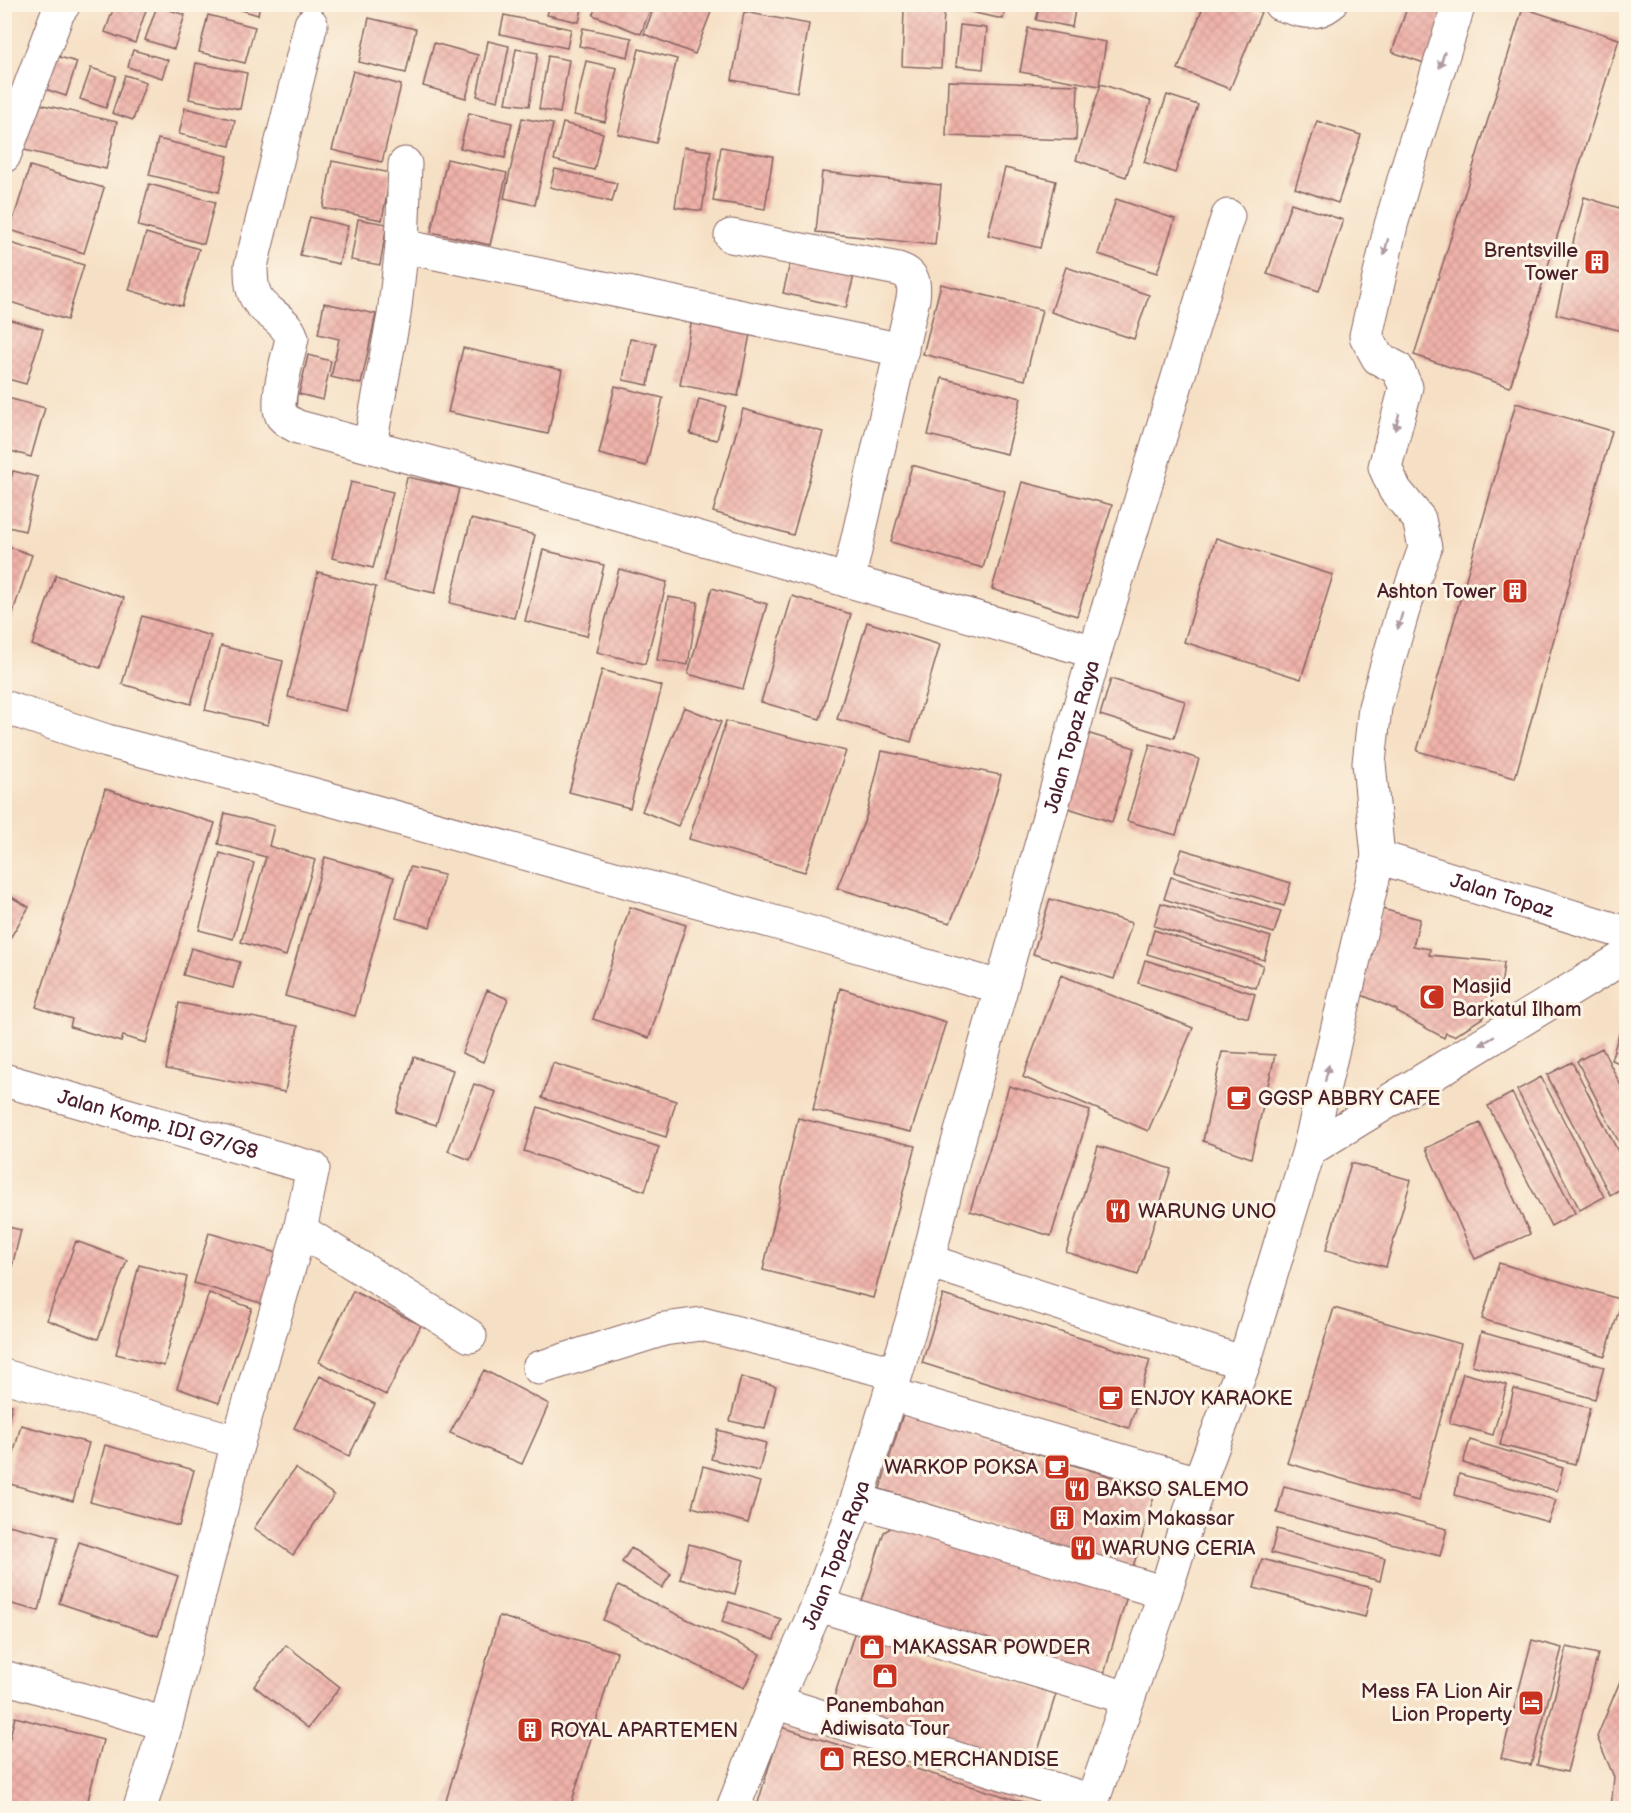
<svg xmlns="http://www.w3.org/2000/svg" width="1631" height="1813" font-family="'Balsamiq Sans',sans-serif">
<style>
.building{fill:url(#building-cross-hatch)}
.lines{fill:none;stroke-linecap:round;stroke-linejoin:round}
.minor-casing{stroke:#866361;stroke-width:35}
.minor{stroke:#fff;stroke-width:33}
.oneway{fill:#ae9aa0}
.labels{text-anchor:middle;stroke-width:6;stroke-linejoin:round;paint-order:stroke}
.poi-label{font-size:20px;fill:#4a1f2b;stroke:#fcf5e5;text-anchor:start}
.street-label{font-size:20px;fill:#4a1f2b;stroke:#fcf5e5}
</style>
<defs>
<pattern id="building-cross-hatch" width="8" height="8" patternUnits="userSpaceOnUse" patternTransform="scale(1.5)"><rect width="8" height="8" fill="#efb2aa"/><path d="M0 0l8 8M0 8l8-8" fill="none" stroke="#ce9992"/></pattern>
</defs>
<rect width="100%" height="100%" fill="#fcf5e5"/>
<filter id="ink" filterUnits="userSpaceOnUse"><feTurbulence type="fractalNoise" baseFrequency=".0167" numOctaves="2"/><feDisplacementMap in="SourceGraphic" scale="12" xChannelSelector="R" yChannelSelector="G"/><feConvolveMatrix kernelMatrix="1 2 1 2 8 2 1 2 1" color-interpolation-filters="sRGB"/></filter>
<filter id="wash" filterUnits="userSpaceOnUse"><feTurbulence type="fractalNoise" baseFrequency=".008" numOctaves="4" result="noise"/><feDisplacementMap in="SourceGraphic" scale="24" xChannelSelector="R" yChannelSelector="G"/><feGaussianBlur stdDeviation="1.35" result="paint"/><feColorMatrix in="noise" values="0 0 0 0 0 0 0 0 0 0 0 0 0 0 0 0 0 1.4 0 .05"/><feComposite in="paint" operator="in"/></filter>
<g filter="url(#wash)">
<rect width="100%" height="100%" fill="#f6e0c5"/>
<g id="blocks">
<path class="building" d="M115,4H148L135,43L105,32Z
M221,4H260L258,15Z
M550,4H583L579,22L547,15Z
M596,4H652L641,34L593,15Z
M655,4H714L695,54L644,34Z
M933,4H1006L1003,19Z
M1040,4H1076L1072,27L1036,20Z
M1204,5H1243L1261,12L1230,89L1178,69Z
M1408,5H1446L1427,64L1392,52Z
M157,6L185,15L174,49L145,40Z
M1523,8L1619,39L1510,387L1414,355Z
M904,10L944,12L941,68L902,66Z
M744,12L809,24L797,92L732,80Z
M208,15L255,27L245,63L199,52Z
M504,15L571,29L567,48L500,34Z
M369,18L416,29L406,73L359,62Z
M960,25L987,28L983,69L956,66Z
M583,28L632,38L628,57L579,46Z
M1028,28L1106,42L1099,86L1020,72Z
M488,41L509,46L498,101L477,96Z
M434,43L478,55L466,98L423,86Z
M516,49L538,53L529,106L506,103Z
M639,49L677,59L656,143L618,134Z
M133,50L168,60L162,78L128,67Z
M49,54L77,62L66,96L39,87Z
M548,56L569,60L560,113L539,109Z
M586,61L617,68L605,122L574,115Z
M196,63L247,73L240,109L189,99Z
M91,68L116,76L106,108L80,99Z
M353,71L401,85L382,162L332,150Z
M125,75L146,82L133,120L112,113Z
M948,81L1078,85L1076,140L946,136Z
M1101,84L1151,101L1126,177L1076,160Z
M1167,95L1198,105L1175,173L1144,162Z
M35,103L117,122L106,169L24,150Z
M185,108L235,120L230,146L179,134Z
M469,113L512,123L505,158L460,148Z
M522,118L553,124L535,205L504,198Z
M1317,121L1361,135L1338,203L1295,188Z
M563,123L603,133L594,170L554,160Z
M158,139L228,156L219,192L149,175Z
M684,147L711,151L702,211L675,207Z
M721,147L773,156L765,209L713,201Z
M447,159L507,173L490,245L431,232Z
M332,161L391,173L382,220L323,208Z
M30,166L104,188L84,253L10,230Z
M1005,168L1056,181L1040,248L988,235Z
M555,169L617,183L612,202L550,187Z
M822,172L941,185L935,245L816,232Z
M149,184L215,202L204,244L138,226Z
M1584,197L1626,210V332L1556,314Z
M1116,199L1175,219L1157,273L1098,254Z
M1291,203L1343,220L1319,291L1267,274Z
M310,217L348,226L339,264L300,255Z
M358,219L387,224L380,265L351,260Z
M146,233L199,249L182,306L129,290Z
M7,242L84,265L67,320L4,300V250Z
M791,259L854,275L846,308L783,293Z
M1066,267L1149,295L1134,339L1051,312Z
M941,284L1042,310L1025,380L923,354Z
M324,303L376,314L361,384L331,377L339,339L318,334Z
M4,318L43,329L26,384L4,378Z
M692,318L751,329L738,396L680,385Z
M630,339L656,343L648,385L623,380Z
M463,348L562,370L548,434L448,412Z
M308,355L331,361L323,400L299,394Z
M942,378L1021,398L1007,454L928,435Z
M615,386L663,398L646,466L599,454Z
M4,397L45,408L31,457L4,449Z
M699,399L726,406L717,440L690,434Z
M1516,403L1612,431L1515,778L1417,751Z
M743,409L823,432L793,535L713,512Z
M912,465L1005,491L983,568L891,542Z
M13,471L38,477L25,531L4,526V505Z
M407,477L459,488L435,593L384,582Z
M351,482L393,492L373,568L332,558Z
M1022,482L1112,505L1077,616L992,589Z
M471,519L535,535L514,618L450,603Z
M1216,538L1333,575L1301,679L1184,642Z
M4,545L32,555L5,636H4Z
M543,550L604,565L587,636L525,621Z
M619,569L667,582L645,664L597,652Z
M318,572L376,587L346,711L288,697Z
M56,575L124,598L100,668L32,645Z
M712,588L767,604L743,689L688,674Z
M792,596L851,614L820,719L761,702Z
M668,597L698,602L688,665L657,660Z
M142,616L211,636L191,704L122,684Z
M867,622L940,645L911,742L837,719Z
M221,646L283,661L268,725L205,710Z
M602,670L662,686L630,808L569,792Z
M1111,679L1185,701L1174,738L1100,715Z
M684,707L721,722L678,826L642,811Z
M726,721L846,751L805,872L689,839Z
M1087,733L1135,748L1112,822L1065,807Z
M1150,744L1199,759L1176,835L1127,821Z
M882,751L1001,775L978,855L950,923L837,888L866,817Z
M105,789L215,823L146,1043L123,1036L121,1042L70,1027L72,1019L36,1007Z
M225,813L274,826L269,846L315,860L286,956L241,942L266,857L218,844Z
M1182,849L1291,883L1284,906L1174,872Z
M220,853L254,863L233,939L199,930Z
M325,857L394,877L355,1016L285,996Z
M410,867L444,875L430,927L396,918Z
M1171,877L1281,911L1274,933L1164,899Z
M4,893L29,907L4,948Z
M1050,899L1132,923L1114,979L1033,954Z
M1161,903L1271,937L1264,960L1154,926Z
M630,907L686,925L649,1038L593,1019Z
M1382,909L1420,919L1413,946L1430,949L1429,955L1504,962L1502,980L1484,1017L1454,1036L1446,1033L1444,1038L1397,1012V1010L1357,993Z
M1154,930L1263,965L1256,988L1147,954Z
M191,948L240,962L233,988L183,975Z
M1145,960L1255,994L1248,1018L1138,983Z
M1061,975L1193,1028L1148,1131L1023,1077Z
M840,988L946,1022L911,1132L813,1110Z
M487,990L508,999L483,1062L462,1053Z
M179,1003L298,1026L285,1092L166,1069Z
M1626,1011V1065L1611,1060Z
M1602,1048L1626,1096V1156L1577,1061Z
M1222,1052L1275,1055L1251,1158L1203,1141Z
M414,1057L453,1070L436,1125L396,1112Z
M1572,1062L1626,1167V1186L1610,1195L1547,1075Z
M553,1063L676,1101L666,1137L542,1098Z
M1541,1077L1604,1197L1580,1210L1517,1090Z
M474,1084L496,1092L470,1160L448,1151Z
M1009,1086L1090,1111L1051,1236L970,1211Z
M1512,1093L1575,1213L1551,1226L1488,1106Z
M538,1107L659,1147L645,1191L524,1151Z
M798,1118L916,1146L873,1298L763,1270Z
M1480,1123L1530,1234L1475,1259L1426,1148Z
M1098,1146L1171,1169L1138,1275L1066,1252Z
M1351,1163L1411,1180L1386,1267L1326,1250Z
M4,1226L21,1230L5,1295H4Z
M209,1233L281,1254L267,1305L194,1283Z
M76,1241L127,1260L98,1339L47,1320Z
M1499,1263L1622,1300L1605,1356L1482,1319Z
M139,1265L187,1277L164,1366L116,1354Z
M353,1291L421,1325L386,1395L319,1362Z
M209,1293L252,1308L219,1403L177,1388Z
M943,1295L1150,1360L1129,1428L922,1363Z
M1334,1308L1461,1344L1418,1501L1287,1463Z
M1481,1332L1604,1367L1595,1399L1472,1365Z
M484,1370L549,1404L522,1464L450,1433Z
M1463,1373L1507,1385L1493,1435L1449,1423Z
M320,1376L375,1404L349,1456L294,1428Z
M741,1377L776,1386L765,1429L730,1421Z
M1514,1389L1590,1408L1575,1464L1500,1445Z
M4,1404L12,1405L5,1435H4Z
M903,1414L1156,1490L1133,1567L880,1489Z
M21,1425L89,1443L73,1501L6,1483Z
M718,1430L766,1443L759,1471L711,1459Z
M1470,1440L1563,1468L1557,1491L1463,1463Z
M105,1445L194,1470L179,1526L90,1502Z
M703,1466L760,1482L748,1523L692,1507Z
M295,1468L334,1495L293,1555L254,1528Z
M1459,1474L1556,1500L1548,1522L1455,1495Z
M1284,1486L1447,1529L1440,1556L1277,1513Z
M4,1524L58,1537L39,1611L4,1602Z
M892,1527L1127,1596L1104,1674L862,1601L884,1532Z
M1277,1529L1385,1558L1380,1581L1271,1553Z
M79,1542L178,1576L158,1636L59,1603Z
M689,1544L744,1560L735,1594L680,1579Z
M631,1548L671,1574L662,1588L622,1562Z
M1262,1559L1372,1588L1365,1617L1254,1588Z
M618,1586L760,1654L744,1688L603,1620Z
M729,1602L781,1619L774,1640L722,1622Z
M499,1616L617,1652L570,1808H444Z
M855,1631L1056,1694L1030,1776L829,1713Z
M1532,1640L1562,1648L1531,1765L1501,1758Z
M286,1645L340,1687L308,1728L254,1686Z
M1567,1647L1598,1654L1567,1772L1537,1765Z
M1623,1674L1626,1676V1808H1611L1614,1777L1597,1737Z
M15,1717L103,1740L86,1808H34L4,1801V1759Z
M781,1727L1032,1805L1031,1808H765L757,1806Z"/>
</g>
</g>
<g filter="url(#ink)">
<use href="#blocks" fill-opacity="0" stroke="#866361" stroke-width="1.5"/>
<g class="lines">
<g class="minor-casing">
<g id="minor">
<path d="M1280,4C1299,10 1313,17 1330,4"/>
<path d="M311,24L251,266C251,275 251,286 255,295C263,313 286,318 292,338C289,354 274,403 282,416C286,421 292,424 298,427L544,493L1095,652"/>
<path d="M4,156L58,12L64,4"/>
<path d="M731,236L898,269C914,274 915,283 913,299L848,581"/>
<path d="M402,246L405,164"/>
<path d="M370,444L394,315L402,246L902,350"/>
<path d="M4,707L107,741L311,794L777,923L1000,987"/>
<path id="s1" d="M1378,857L1626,933"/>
<path id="s2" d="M4,1080L313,1168L300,1230L238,1442L166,1724L140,1808"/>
<path d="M1309,1150L1626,956"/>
<path d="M300,1230L470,1336"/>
<path d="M928,1261L1244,1363"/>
<path d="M539,1368L664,1329L702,1324L895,1373"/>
<path d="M4,1376L238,1442"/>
<path d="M890,1394L1199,1483"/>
<path d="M857,1500L1165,1593"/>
<path d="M818,1605L1128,1698"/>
<path d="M4,1677L166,1724"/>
<path d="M775,1702L1092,1801"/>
<path id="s3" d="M733,1808L775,1702L818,1605L857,1500L890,1394L915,1311L954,1157L1095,652L1208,278L1228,216"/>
<path d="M1090,1808L1165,1593L1199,1483L1244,1363L1309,1150L1378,857L1369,763L1375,707L1403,610L1425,548L1419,519L1395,490L1385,467L1406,387L1397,368L1378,358L1366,336L1391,225L1409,162L1459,4"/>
</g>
</g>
<use href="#minor" class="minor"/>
</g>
<defs><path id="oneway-solid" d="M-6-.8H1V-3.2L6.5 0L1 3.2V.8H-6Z" transform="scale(1.5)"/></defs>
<g class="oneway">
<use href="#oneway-solid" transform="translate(1442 60) rotate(108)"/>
<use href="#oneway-solid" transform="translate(1386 247) rotate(104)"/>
<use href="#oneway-solid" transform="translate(1397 422) rotate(104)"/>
<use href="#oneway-solid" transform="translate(1400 621) rotate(106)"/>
<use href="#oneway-solid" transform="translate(1487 1041) rotate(149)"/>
<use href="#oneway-solid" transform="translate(1327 1073) rotate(-77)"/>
</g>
</g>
<defs>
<g id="building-square" transform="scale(1.35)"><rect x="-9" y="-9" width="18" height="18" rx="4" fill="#c8321e" stroke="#fcf5e5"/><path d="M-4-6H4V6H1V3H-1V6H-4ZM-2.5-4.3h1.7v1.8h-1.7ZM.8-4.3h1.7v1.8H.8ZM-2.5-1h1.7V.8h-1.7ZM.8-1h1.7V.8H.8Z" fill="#fff"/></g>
<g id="mosque-square" transform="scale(1.35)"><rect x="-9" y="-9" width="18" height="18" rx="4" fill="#c8321e" stroke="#fcf5e5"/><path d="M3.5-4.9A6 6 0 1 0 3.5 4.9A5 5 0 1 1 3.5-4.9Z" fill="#fff"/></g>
<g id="cafe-square" transform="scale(1.35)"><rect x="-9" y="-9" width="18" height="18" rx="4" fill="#c8321e" stroke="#fcf5e5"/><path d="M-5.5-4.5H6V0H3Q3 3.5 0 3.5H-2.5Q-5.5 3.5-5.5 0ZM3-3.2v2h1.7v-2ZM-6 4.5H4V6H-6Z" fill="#fff"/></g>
<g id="restaurant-square" transform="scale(1.35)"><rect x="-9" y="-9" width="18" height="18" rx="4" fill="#c8321e" stroke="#fcf5e5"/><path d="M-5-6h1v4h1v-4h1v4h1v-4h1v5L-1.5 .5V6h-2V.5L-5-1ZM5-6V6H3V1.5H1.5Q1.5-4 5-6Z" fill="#fff"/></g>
<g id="shop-square" transform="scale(1.35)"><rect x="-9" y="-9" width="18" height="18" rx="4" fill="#c8321e" stroke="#fcf5e5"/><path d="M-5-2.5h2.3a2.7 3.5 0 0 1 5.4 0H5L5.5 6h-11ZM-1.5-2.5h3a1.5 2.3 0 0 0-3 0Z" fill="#fff"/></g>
<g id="hotel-square" transform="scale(1.35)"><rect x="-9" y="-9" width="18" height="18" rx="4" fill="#c8321e" stroke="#fcf5e5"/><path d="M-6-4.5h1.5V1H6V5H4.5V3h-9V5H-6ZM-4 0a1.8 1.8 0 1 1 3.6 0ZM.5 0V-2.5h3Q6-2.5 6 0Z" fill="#fff"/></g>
</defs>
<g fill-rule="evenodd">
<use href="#building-square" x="1597" y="262"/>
<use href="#building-square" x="1515" y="591"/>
<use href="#mosque-square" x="1432" y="997"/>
<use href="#cafe-square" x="1239" y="1098"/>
<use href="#restaurant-square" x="1118" y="1211"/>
<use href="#cafe-square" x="1111" y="1398"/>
<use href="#cafe-square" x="1057" y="1467"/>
<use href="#restaurant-square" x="1077" y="1489"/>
<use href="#building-square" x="1062" y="1518"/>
<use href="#restaurant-square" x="1083" y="1548"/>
<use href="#shop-square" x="872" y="1647"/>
<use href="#shop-square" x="885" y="1676"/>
<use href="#hotel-square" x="1531" y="1703"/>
<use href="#building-square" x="530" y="1730"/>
<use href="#shop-square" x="832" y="1759"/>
</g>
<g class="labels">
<g class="poi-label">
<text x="1578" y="257" text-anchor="end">Brentsville<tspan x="1578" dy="23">Tower</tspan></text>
<text x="1496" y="598" text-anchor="end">Ashton Tower</text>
<text x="1452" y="993">Masjid<tspan x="1452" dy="23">Barkatul Ilham</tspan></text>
<text x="1258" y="1105">GGSP ABBRY CAFE</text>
<text x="1138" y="1218">WARUNG UNO</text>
<text x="1130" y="1405">ENJOY KARAOKE</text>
<text x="1038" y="1474" text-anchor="end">WARKOP POKSA</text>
<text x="1096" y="1496">BAKSO SALEMO</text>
<text x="1082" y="1525">Maxim Makassar</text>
<text x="1102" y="1555">WARUNG CERIA</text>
<text x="892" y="1654">MAKASSAR POWDER</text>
<text x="1512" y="1698" text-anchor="end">Mess FA Lion Air<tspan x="1512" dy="23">Lion Property</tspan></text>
<text x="885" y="1712" text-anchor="middle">Panembahan<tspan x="885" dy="23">Adiwisata Tour</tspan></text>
<text x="550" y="1737">ROYAL APARTEMEN</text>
<text x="852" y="1766">RESO MERCHANDISE</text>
</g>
<g class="street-label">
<text dy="7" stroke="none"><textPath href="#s3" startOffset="1125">Jalan Topaz Raya</textPath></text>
<text dy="7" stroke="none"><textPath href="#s1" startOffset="130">Jalan Topaz</textPath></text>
<text dy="7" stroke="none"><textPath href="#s2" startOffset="160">Jalan Komp. IDI G7/G8</textPath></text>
<text dy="7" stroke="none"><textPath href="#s3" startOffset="273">Jalan Topaz Raya</textPath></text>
</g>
</g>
<rect width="1631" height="1813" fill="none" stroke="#fcf5e5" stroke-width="24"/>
</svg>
